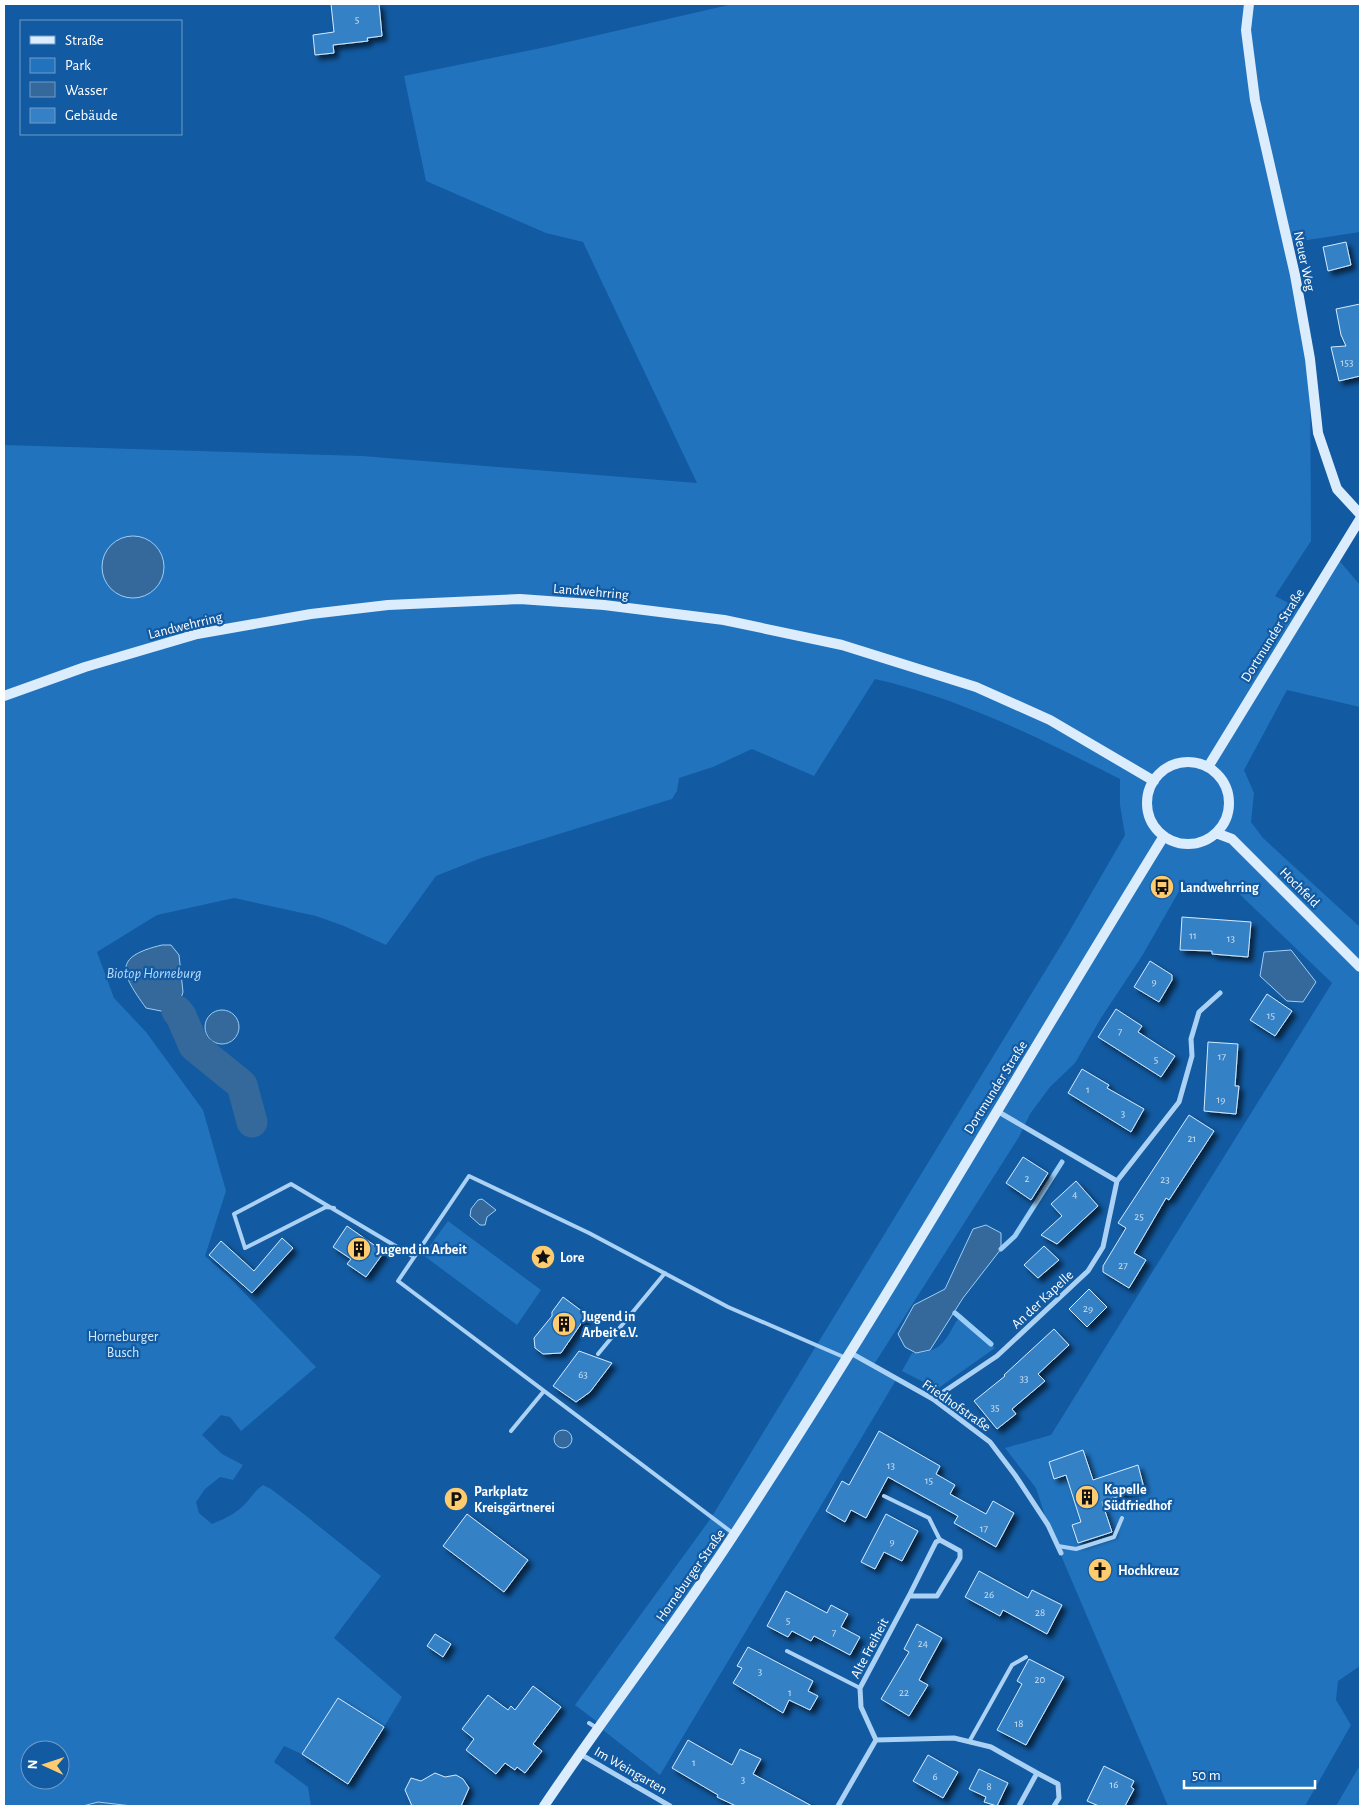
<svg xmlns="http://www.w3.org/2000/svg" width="1364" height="1810" font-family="'Alegreya Sans',sans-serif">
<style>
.green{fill:#2173be;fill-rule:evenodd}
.water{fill:#35689b;stroke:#9dcef8}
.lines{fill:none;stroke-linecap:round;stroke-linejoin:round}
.stream{stroke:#9dcef8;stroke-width:5}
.river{stroke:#35689b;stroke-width:31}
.building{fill:#3681c5;stroke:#d4eafe;filter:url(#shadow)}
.lane{stroke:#abd2f5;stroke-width:4}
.street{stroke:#abd2f5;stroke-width:5}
.secondary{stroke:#dbecfd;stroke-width:10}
.labels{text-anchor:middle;stroke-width:4.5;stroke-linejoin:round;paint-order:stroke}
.number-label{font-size:11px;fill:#cde0f0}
.street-label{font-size:14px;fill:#fff;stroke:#125aa1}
.poi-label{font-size:14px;font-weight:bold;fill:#fff;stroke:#125aa1;text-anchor:start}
.park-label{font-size:14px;fill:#d4eafe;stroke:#125aa1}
.water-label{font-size:15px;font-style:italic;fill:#b8dbfb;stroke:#125aa1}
</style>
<defs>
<filter id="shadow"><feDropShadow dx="4.5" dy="4.5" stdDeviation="2.5" flood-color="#0009"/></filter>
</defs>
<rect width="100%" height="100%" fill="#125aa1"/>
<path class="green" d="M733,4H1360V232L1288,243L1310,359L1311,541L1275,596L1304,611L1337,558L1360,585V707L1287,690L1244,770L1254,793L1251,822L1263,838L1360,927V1666L1338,1681L1336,1700L1351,1725L1305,1806H1168L1048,1525L1036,1488L1005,1448L1051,1435L1332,983L1230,885L1182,886L1142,956L1101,1018L1075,1063L1050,1087L1030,1114L1019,1137L873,1366L896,1380L660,1775L603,1730L691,1601L604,1727L575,1705L711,1518L1066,937L1125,835L1120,805V779C1041,739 962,699 875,679L814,776L752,749L713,767L679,778L677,791L672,799L481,858L436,876L386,945L344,926L316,916L234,898L157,915L97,952L114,998L146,1032L203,1110L226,1191L205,1256L229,1277L316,1367L241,1431L230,1417L221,1415L202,1435L222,1454L243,1465L233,1480L220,1477L205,1489L196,1502L199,1513L212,1524C224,1519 235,1514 244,1505C251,1498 254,1491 263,1485L271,1489L300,1511L381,1576L334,1638L402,1697L384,1727L338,1698L302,1754L284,1746L274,1762L308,1787L311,1806H132L98,1802L83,1806H4V445L362,456L697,483L583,242L546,233L426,181L404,76L546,47ZM30,1750H60V1780H30Z
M448,1221L541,1290L517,1325L423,1255Z
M961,1314L995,1348L937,1389L902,1371L912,1353C945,1353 945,1338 961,1314Z
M1360,1765V1806H1336Z"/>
<path class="water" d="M102 567a31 31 0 1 1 62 0a31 31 0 1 1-62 0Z
M162,945H171L179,955L183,992L176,1014L146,1008C121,973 112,957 162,945Z
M1291,950L1316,982L1303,1002L1287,1001L1260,976L1264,952Z
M205 1027a17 17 0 1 1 34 0a17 17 0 1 1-34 0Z
M482,1199L496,1210L487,1217L485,1225H480L470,1216L471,1209L478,1200Z
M986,1225L1001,1233V1249L963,1298L930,1350L916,1353L905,1347L898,1334L914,1305L945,1289L973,1229Z
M554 1439a9 9 0 1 1 18 0a9 9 0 1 1-18 0Z
M98,1802L132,1806H83Z"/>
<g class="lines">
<path class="stream" d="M1001,1249L1015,1236L1062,1162
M955,1313L991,1344"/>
<path class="river" d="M177,1011L181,1016L194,1046L242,1085L252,1122"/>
</g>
<path class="building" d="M331,4H379L382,36L367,38L368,41L333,45L334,53L315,55L313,35L334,32Z
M1346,242L1351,265L1328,271L1323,247Z
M1360,304V376L1339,381L1331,347L1346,346L1341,335L1336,309Z
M1182,917L1251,922L1248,957L1212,954V951L1180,950Z
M1150,961L1172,975V980L1159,1002L1134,987Z
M1267,994L1292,1011L1275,1036L1250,1020Z
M1116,1009L1142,1026L1138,1032L1175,1056L1161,1077L1098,1037Z
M1208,1042L1238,1044L1235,1086H1239L1236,1114L1204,1111Z
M1082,1069L1109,1085L1107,1088L1144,1109L1131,1132L1068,1093Z
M1189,1115L1214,1131L1169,1200L1166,1198L1134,1253L1146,1260L1129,1288L1103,1272V1266L1126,1228L1118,1223Z
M1023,1157L1048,1173L1031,1200L1006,1183Z
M1076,1181L1098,1206L1057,1244L1041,1235L1062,1216L1051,1204Z
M347,1226L384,1252L366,1277L347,1264L351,1259L333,1247Z
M282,1238L293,1248L252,1293L209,1255L221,1241L254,1271Z
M1044,1246L1059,1260L1038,1278L1024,1265Z
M1089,1289L1107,1307L1087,1327L1069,1309Z
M563,1297L587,1315L561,1353L543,1354L535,1348L534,1338L552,1316V1312Z
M1054,1329L1069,1345L1038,1374L1045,1381L1012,1409L1016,1414L997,1429L974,1401L1005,1376L1004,1375Z
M579,1351L612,1363L590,1392L576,1402L553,1386Z
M879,1431L940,1466L936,1474L955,1485L950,1494L986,1514L993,1501L1014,1513L996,1547L954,1523L958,1516L888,1477L866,1518L851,1510L845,1522L826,1511L842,1481L849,1485Z
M1083,1450L1093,1480L1138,1465L1144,1488L1102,1502L1112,1532L1078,1543L1072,1525L1081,1522L1066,1475L1054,1479L1049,1462Z
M467,1514L528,1560L504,1592L443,1546Z
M886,1514L918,1531L902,1561L884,1552L875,1569L861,1562Z
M979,1571L1028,1598L1032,1590L1062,1605L1047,1634L1003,1610L1000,1616L965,1597Z
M786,1591L827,1613L831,1605L848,1614L841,1627L860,1637L850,1655L814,1636L811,1641L792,1631L788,1637L767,1626Z
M917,1624L942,1638L919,1680L928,1685L909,1716L881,1699L909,1652L904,1649Z
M435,1634L451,1644L443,1657L427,1646Z
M748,1647L813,1681L808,1691L818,1696L810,1710L789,1700L783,1713L733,1683L742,1668L737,1666Z
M1029,1659L1064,1677L1026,1745L997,1730L1022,1684L1017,1681Z
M533,1686L561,1707L533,1744L542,1751L525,1773L517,1767L515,1770L505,1763L496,1774L466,1750L474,1739L462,1729L488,1695L508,1710L511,1706L515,1710Z
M338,1698L384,1727L348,1784L302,1754Z
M688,1740L732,1765L740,1749L761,1759L753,1774L812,1806H736L717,1797L718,1795L672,1768Z
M928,1755L958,1772L943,1798L913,1781Z
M1104,1766L1134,1781L1131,1787L1134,1789L1125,1806H1099L1087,1801Z
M979,1769L1008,1783L997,1806L984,1802L986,1797L969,1789Z
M435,1773L445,1777L456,1775L463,1779L469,1788L461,1806H412L405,1790L411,1778L421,1781Z"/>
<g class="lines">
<path class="lane" d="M334,1208L326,1207L245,1248L234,1214L291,1184L414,1257
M598,1354L665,1273
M511,1431L544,1391
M884,1496L929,1518L940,1540
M734,1534L398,1281L469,1176L589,1233L728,1307L846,1358
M1058,1546L1076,1549L1114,1537L1122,1518
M787,1651L860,1688
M589,1723L597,1728
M969,1742L1012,1665L1026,1657"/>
<path class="street" d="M997,1111L1117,1181
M849,1352L933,1399L990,1442L1015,1475L1048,1525L1061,1553
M933,1399L997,1356L1088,1271L1103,1247L1117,1181L1179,1102L1192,1056L1191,1039L1199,1012L1220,993
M940,1540L960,1551V1558L937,1596H909L936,1542Z
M876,1740L954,1738L991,1747L1037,1773
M876,1740L861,1707L860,1688L909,1596
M580,1754L670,1806
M838,1806L876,1740
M1019,1806L1037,1773L1058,1784L1059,1798L1054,1806"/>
<path class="secondary" d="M1249,4L1246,30L1255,100L1295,275L1310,359L1318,433L1337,489L1360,514
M4,696L85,667L197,634L311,614L388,605L520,599L604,605L724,620L842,645L976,687L1050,720L1154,781
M1147 803a41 41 0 1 1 82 0a41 41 0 1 1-82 0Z
M1208,767L1360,519
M1216,833L1232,839L1360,967
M544,1806C605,1715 673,1628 733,1536C884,1307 1020,1069 1164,836"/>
</g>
<defs>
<g id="bus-disc" transform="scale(1.25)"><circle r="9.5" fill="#ffcb6f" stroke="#125aa1"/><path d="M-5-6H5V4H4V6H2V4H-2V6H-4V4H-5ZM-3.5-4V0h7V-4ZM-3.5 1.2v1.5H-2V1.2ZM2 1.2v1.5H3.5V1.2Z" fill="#111"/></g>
<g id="building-disc" transform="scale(1.25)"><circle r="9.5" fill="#ffcb6f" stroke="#125aa1"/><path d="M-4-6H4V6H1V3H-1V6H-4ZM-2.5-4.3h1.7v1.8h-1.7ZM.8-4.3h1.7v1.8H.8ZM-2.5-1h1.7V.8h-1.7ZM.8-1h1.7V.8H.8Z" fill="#111"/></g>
<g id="sight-disc" transform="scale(1.25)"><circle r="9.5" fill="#ffcb6f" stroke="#125aa1"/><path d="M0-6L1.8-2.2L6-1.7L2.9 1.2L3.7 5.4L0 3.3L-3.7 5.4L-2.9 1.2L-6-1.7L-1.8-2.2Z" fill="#111"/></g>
<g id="parking-disc" transform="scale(1.25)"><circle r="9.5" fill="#ffcb6f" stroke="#125aa1"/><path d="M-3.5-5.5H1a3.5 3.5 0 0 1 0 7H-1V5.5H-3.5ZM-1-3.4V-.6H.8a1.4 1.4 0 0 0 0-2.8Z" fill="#111"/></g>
<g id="church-disc" transform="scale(1.25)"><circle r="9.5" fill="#ffcb6f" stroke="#125aa1"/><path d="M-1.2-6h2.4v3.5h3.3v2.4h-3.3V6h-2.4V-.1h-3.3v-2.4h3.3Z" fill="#111"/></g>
</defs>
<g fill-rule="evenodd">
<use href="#bus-disc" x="1162" y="887"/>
<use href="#building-disc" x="359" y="1249"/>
<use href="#sight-disc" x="543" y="1257"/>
<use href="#building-disc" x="564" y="1324"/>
<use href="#building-disc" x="1087" y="1497"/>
<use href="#parking-disc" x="456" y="1499"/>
<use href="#church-disc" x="1100" y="1570"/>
</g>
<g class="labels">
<g class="number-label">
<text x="357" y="23">5</text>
<text x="1347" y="366">153</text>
<text x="1193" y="939">11</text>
<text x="1231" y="942">13</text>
<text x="1154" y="985">9</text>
<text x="1271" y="1019">15</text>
<text x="1120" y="1035">7</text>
<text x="1222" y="1060">17</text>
<text x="1156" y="1063">5</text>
<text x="1088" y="1093">1</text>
<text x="1221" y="1103">19</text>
<text x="1123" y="1117">3</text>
<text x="1192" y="1142">21</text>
<text x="1027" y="1182">2</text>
<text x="1165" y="1183">23</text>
<text x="1075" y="1198">4</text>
<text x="1139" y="1220">25</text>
<text x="1123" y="1269">27</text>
<text x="1088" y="1312">29</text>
<text x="583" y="1378">63</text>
<text x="1024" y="1382">33</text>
<text x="995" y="1411">35</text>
<text x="891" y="1469">13</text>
<text x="929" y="1484">15</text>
<text x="984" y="1532">17</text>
<text x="892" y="1545">9</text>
<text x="989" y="1598">26</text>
<text x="1040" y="1616">28</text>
<text x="788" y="1624">5</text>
<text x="834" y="1636">7</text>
<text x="923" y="1647">24</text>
<text x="760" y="1675">3</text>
<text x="1040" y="1683">20</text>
<text x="790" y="1696">1</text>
<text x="904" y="1696">22</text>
<text x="1019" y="1727">18</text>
<text x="694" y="1766">1</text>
<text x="935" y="1780">6</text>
<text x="743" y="1783">3</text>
<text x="1114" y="1788">16</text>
<text x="989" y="1790">8</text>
</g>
<g class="street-label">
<text transform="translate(1305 261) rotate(78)" y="5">Neuer Weg</text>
<text transform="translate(591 591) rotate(5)" y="5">Landwehrring</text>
<text transform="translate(185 625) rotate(-14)" y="5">Landwehrring</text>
<text transform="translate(1272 635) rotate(-58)" y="5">Dortmunder Straße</text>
<text transform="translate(1300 887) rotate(45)" y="5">Hochfeld</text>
<text transform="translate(995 1087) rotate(-58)" y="5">Dortmunder Straße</text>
<text transform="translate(1042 1299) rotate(-43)" y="5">An der Kapelle</text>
<text transform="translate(957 1405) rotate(35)" y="5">Friedhofstraße</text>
<text transform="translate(690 1575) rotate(-55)" y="5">Horneburger Straße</text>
<text transform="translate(869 1648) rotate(-62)" y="5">Alte Freiheit</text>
<text transform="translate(631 1770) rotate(30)" y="5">Im Weingarten</text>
</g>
<g class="poi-label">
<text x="1180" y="892">Landwehrring</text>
<text x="376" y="1254">Jugend in Arbeit</text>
<text x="560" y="1262">Lore</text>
<text x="582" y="1321">Jugend in<tspan x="582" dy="16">Arbeit e.V.</tspan></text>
<text x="1104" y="1494">Kapelle<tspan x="1104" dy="16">Südfriedhof</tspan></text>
<text x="474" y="1496">Parkplatz<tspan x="474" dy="16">Kreisgärtnerei</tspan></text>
<text x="1118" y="1575">Hochkreuz</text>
</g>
<g class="park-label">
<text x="123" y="1341">Horneburger<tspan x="123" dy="16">Busch</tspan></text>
</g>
<g class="water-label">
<text x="154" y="978">Biotop Horneburg</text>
</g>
</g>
<rect width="1364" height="1810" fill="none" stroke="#ffffff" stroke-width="10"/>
<rect x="20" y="20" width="162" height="115" fill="#125aa1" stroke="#719cc7"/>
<rect x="30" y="36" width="25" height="8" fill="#dbecfd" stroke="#719cc7"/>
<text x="65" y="45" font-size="15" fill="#ffffff">Straße</text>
<rect x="30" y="58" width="25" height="15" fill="#2173be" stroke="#719cc7"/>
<text x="65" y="70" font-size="15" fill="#ffffff">Park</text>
<rect x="30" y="82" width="25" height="15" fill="#35689b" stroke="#719cc7"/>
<text x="65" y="95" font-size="15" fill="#ffffff">Wasser</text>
<rect x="30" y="108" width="25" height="15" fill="#3681c5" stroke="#719cc7"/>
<text x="65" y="120" font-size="15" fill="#ffffff">Gebäude</text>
<g transform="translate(45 1765) rotate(273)"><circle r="24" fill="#125aa1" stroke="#719cc7"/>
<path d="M0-4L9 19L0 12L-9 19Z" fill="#ffcb6f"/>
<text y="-8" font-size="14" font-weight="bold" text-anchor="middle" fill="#ffffff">N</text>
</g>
<path d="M1184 1780v8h131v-8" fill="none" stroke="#ffffff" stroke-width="2.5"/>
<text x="1192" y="1780" font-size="15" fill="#ffffff" stroke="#125aa1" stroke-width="4" paint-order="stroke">50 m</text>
</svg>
